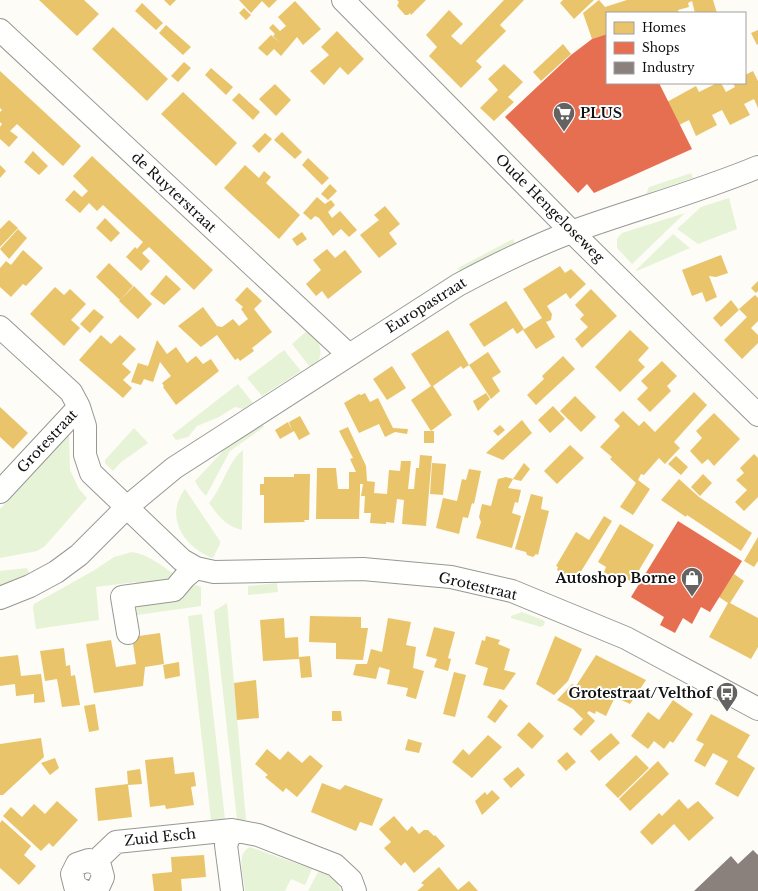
<svg xmlns="http://www.w3.org/2000/svg" width="758" height="891" font-family="'Libre Baskerville',serif">
<style>
.green{fill:#e7f3d7}
.homes{fill:#e9c46a}
.shops{fill:#e76f51}
.industry{fill:#8a817c}
.lines{fill:none;stroke-linecap:round;stroke-linejoin:round}
.minor-casing{stroke:#979795;stroke-width:24}
.minor{stroke:#fffffe;stroke-width:22}
.labels{text-anchor:middle;stroke-width:4;stroke-linejoin:round;paint-order:stroke}
.poi-label{font-size:14px;font-weight:bold;fill:#111;stroke:#fff;text-anchor:end}
.street-label{font-size:14px;fill:#111;stroke:#fff}
</style>
<rect width="100%" height="100%" fill="#fdfcf7"/>
<path class="green" d="M691,173L693,178L646,194L649,187Z
M729,198L737,229L698,244L677,229L701,207Z
M685,213L632,264L617,248V239L622,233Z
M673,234L690,248L637,271L636,270Z
M513,239L515,244L471,265L461,273L458,268Z
M309,329C318,339 323,347 319,360L310,367L292,344Z
M284,350L301,371L262,396L247,378Z
M238,384L253,403L243,409L235,407L219,417L197,426L188,437L176,440L172,435Z
M262,424L264,427L230,451L206,496L199,488L195,481L225,449Z
M134,428L148,443L120,463L113,471L105,463V460Z
M69,434L70,470L79,489L87,498L45,546L37,551L0,558V509Z
M243,450L242,530C226,526 219,517 209,503C223,487 227,463 243,450Z
M185,489L220,541V544L213,558C208,557 204,554 199,551C177,536 168,511 185,489Z
M132,552C148,554 160,565 174,574V580L142,587L136,582L96,587L99,620L36,629L33,608L34,604L93,571L114,557Z
M27,568L29,573L0,587V571Z
M187,582L201,587V606L137,615L136,601Z
M277,583L278,592L248,595V586Z
M227,603L246,820H237L214,611Z
M522,612L543,620L545,622L544,625L541,627L511,618V616Z
M202,614L225,819L211,820L188,616Z
M250,847L312,869L305,885L291,879L285,891H245C244,878 235,853 250,847Z
M318,872C330,875 337,879 341,891H308Z"/>
<path class="homes" d="M39,0H84L99,14L77,36Z
M164,0H176L170,6Z
M239,0H277L269,8L262,1L251,13Z
M397,0H426L411,15L410,13L408,15H405L397,6L399,2Z
M504,0H524L500,25L506,31L476,61L482,67L461,88L429,56L437,47L426,35L449,10L463,24L451,36L461,45Z
M563,0H594L574,19L560,3Z
M599,0L605,7L627,0H713L717,13H695L692,1L688,3L689,7L678,10L679,13H607V34L592,39L583,13Z
M295,1L321,29L303,45L297,37L281,56L274,49L267,56L258,48L271,35L280,43L273,36L275,34L269,28L273,24L280,31L286,26L278,17Z
M142,3L163,23L156,30L135,11Z
M244,8L251,15L246,20L239,13Z
M166,25L191,47L183,55L159,33Z
M113,27L168,79L147,101L92,49Z
M758,30V44L757,45L751,33Z
M337,31L364,59L348,75L340,67L324,85L310,71L329,55L321,47Z
M563,44L571,54L541,81L533,72Z
M184,62L191,68L178,82L171,76Z
M504,64L523,82L508,97L514,102L494,121L480,108L498,90L488,79Z
M211,68L233,87L226,95L205,75Z
M0,71L81,146L63,166L17,124L10,131L18,137L9,147L0,139V127L2,124L0,122V112L2,110L0,108Z
M753,71L758,81V108L754,99L744,104L750,115L730,125L722,110L712,115L717,125L696,136L689,120L679,125L667,102L696,86L699,92L717,83H721L726,92L735,87L733,83H745V75Z
M275,84L291,100L276,116L259,99Z
M183,92L237,143L216,166L161,114Z
M239,93L260,112L253,120L232,100Z
M282,132L302,152L295,159L274,140Z
M265,133L272,139L259,153L252,146Z
M33,151L48,166L39,175L24,162Z
M92,156L213,270L194,290L149,247L142,253L150,261L141,271L126,257L135,247L137,249L143,242L103,205L97,211L89,203L80,213L65,200L74,190L82,197L88,191L73,176Z
M308,158L329,178L322,185L302,165Z
M0,165L6,171L0,178Z
M245,165L259,178L264,171L271,177L266,183L300,215L279,239L224,188Z
M330,184L337,191L328,200L321,194Z
M317,197L325,204L331,200L335,205L328,212L332,218L340,211L357,230L349,237L341,229L333,236L319,218L315,216L311,220L303,213Z
M385,206L400,224L389,233L397,244L379,258L360,235L379,220L374,215Z
M105,218L120,233L111,242L96,228Z
M9,220L18,228L0,247V229Z
M18,229L27,238L9,259L0,249Z
M302,232L307,239L297,246L292,239Z
M327,249L335,258L345,250L362,272L328,299L322,291L316,296L306,284L321,270L313,260Z
M23,250L43,268L26,286L23,284L11,297L0,287V268L6,261L11,265Z
M721,255L728,273L716,277L709,276L717,297L706,302L702,292L692,296L682,270Z
M109,263L133,286L120,300L96,277Z
M560,266L565,273L571,269L586,284L570,299L566,293L547,306L552,314L551,320L546,322L555,337L536,349L523,330L542,318L523,289Z
M166,275L181,289L164,305L150,294Z
M758,281V291L756,293L751,288Z
M134,286L152,304L138,319L119,301Z
M55,287L64,295L70,289L86,304L71,320L80,328L64,346L30,314Z
M247,287L262,301L254,309L272,332L252,348L254,351L240,361L238,358L235,360L217,335L201,347L178,326L203,307L217,326L222,327L233,319L239,326L248,319L241,309L243,307L235,300Z
M591,289L617,316L582,348L575,339L588,327L580,319L584,315L575,305Z
M755,295L758,298V321L751,328L758,335V343L742,359L724,340L747,317L739,309Z
M731,300L739,310L721,327L713,318Z
M506,301L524,329L517,334L513,328L484,347L469,324Z
M94,309L104,317L90,333L80,324Z
M448,330L469,365L463,369L461,366L433,386L452,415L431,431H434V443H424V431H431L411,400L431,386L411,354Z
M630,330L649,348L638,360L645,367L620,392L595,367Z
M101,335L111,344L120,335L136,349L122,364L131,372L123,380L132,388L123,398L79,360Z
M157,340L167,354L176,347L187,363L196,356L203,364L211,359L219,371L176,405L163,387L164,386L162,383L171,376L160,362L153,382L144,379L141,385L131,382L138,363L148,366Z
M488,352L501,372L492,378L500,391L491,399L469,365Z
M563,356L575,369L536,405L527,395L544,379L542,376Z
M662,361L677,376L667,386L671,391L650,412L637,399L648,388L641,381Z
M392,366L406,388L387,400L373,379Z
M694,392L707,405L674,442L680,448L665,464L659,458L644,475L641,474L638,480L650,489L633,515L620,507L636,483L610,459L612,457L600,447L620,426L614,420L623,411L639,426L644,421L655,432Z
M365,393L370,402L378,398L393,428L408,429L407,434L395,432L385,437L379,424L359,433L344,403L359,394L361,395Z
M486,393L490,399L478,411L473,401Z
M575,396L596,417L581,432L560,411Z
M553,406L565,419L550,433L538,420Z
M0,407L28,433L13,449L0,437Z
M714,413L740,439L714,466L708,459L702,464L690,451L702,438L696,431Z
M300,416L310,434L299,440L294,431L280,439L275,430L288,422L292,430L289,422Z
M522,420L532,433L503,460L486,453Z
M500,425L505,430L498,436L493,431Z
M348,427L366,466L367,481L375,482L374,493L387,494L389,470L400,471L401,461H411L408,489H414L416,468H419L420,455L432,456L426,526L402,524L404,500L397,499L394,523L386,522V524L370,523L371,513H364L365,496H361L363,484H360V492L359,519H316L317,468H336L338,489H349V472H356L350,459L353,458L339,431Z
M570,445L584,458L557,484L544,471Z
M754,454L758,458V497L744,511L735,502L747,490L736,480L744,473L740,468Z
M676,456L688,467L681,475L668,464Z
M432,463L446,464L443,495L430,494Z
M524,463L530,469L521,481L513,479Z
M469,469L481,471L474,504L472,503L468,518L463,517L459,534L436,528L443,498L457,501L462,479L466,480Z
M294,474H310L309,520H304L305,522L264,523V495H260V484H264V477H294Z
M703,474L712,483L700,496L691,487Z
M506,477L513,479L508,488L521,490L518,503L515,502L512,513L521,516L512,548L476,538L481,522L479,517L482,504L491,506L498,479Z
M679,479L699,497L752,533L741,551L687,515L686,517L661,500Z
M531,494L543,497L541,509L549,511L538,555L536,554L533,557L527,555L526,552L515,549Z
M604,516L612,521L577,578L570,574L568,577L557,570L558,567L556,566L576,532L589,540Z
M620,524L654,545L632,582L625,578L620,582L613,577L604,572L606,567L598,562Z
M758,537V561L754,567L744,561Z
M734,574L744,581L730,603L758,618V647L751,659L709,637L728,603L719,597Z
M310,616L361,617V628H368L363,660L336,659V643L309,642Z
M284,618L285,638L298,637L299,659L263,661L260,620Z
M388,618L411,622L406,645L416,647L413,668L424,671L416,699L406,696L408,688L387,684L390,670L379,667L376,679L353,675L356,664H367L371,649L382,652Z
M434,627L455,632L448,658L451,659L448,671L434,667L437,659L426,656Z
M160,633L164,664L145,667L143,686L94,693L86,644L111,640L116,667L136,664L132,637Z
M486,636L500,640L498,644L510,649L504,670L516,673L504,690L483,685L488,668L475,664L482,640L485,641Z
M555,636L582,649L568,681L554,695L536,684Z
M64,648L66,666L70,665L71,676L75,675L80,705L62,707L57,679L45,681L40,651Z
M18,655L21,676L41,674L45,702L34,703V694L16,696L15,684L0,686V657Z
M596,655L646,680L630,704L615,697L606,716L596,711L595,714L589,711L587,713L595,721L581,736L573,729L583,719L573,709L557,700L572,684L576,686Z
M310,656L312,677L301,678L299,657Z
M179,662L180,676L165,679L163,665Z
M454,672L466,675L455,717L443,714Z
M256,680L259,718L237,720L234,683Z
M500,699L508,706L495,723L487,717Z
M673,700L693,714L673,743L670,741L664,749L654,741L648,749L631,736L648,712L659,720Z
M95,704L99,730L89,732L84,706Z
M332,711H341L342,721H332Z
M711,714L750,735L737,757L755,768L738,797L715,784L728,761L713,753L705,767L694,761L704,744L696,740Z
M529,722L544,736L532,749L517,735Z
M611,733L620,743L599,761L590,751Z
M488,735L502,747L472,778L452,762L463,749L469,755Z
M41,738L44,757L3,795H0V744Z
M408,739L422,743L419,753L405,750Z
M267,749L280,760L288,751L302,763L310,755L323,766L297,797L286,788L283,792L265,777L268,775L255,764Z
M567,752L576,762L566,771L557,761Z
M636,755L649,768L618,798L605,785Z
M173,757L175,774L194,772L196,786L191,787L194,805L166,809L165,805L150,807L145,760Z
M55,758L59,768L50,775L41,763Z
M658,761L669,774L630,811L619,799Z
M518,767L525,775L511,788L503,779Z
M140,769L142,784L128,785L132,817L98,821L95,788L128,784L127,771Z
M322,783L340,790L345,785L383,799L372,826L360,822L356,831L311,812Z
M492,790L500,798L482,815L475,801L485,792L487,795Z
M679,799L688,809L698,801L714,818L689,841L674,824L652,845L640,832L659,813L662,816Z
M57,801L78,820L53,847L49,843L41,851L3,816L11,807L22,817L34,804L45,814Z
M394,816L407,831L412,826L419,834L424,830H428L434,836L435,835L445,846L414,873L405,862L401,866L384,848L391,842L379,829Z
M2,820L31,846L24,855L36,866L19,885L0,868V823Z
M204,855L206,877L181,879L182,891H154L152,874L172,872L171,857Z
M439,867L458,890L469,881L478,891H417L424,885L421,883Z"/>
<path class="shops" d="M607,34V83H659L692,149L594,193L587,184L578,193L505,117L571,55L592,39Z
M678,521L742,561L710,612L701,607L692,624L683,618L675,633L660,625L664,617L631,597Z"/>
<path class="industry" d="M753,850L758,855V891H694L731,856L738,864Z"/>
<g class="lines">
<g class="minor-casing">
<path id="minor" d="M343,0L572,232L758,415
M0,30L349,355
M0,327L71,392L79,407
M0,492L79,407L85,426V455L91,473L182,560L196,568L214,572L363,569L451,577L512,591L626,638L758,709
M0,598L30,586L56,572L79,555L127,507L174,468L458,285C495,265 534,246 574,231C635,209 698,192 758,167
M128,633L122,597L174,590L185,577L196,568
M95,862L116,842L232,830L258,835L335,865L351,880L355,891
M84,891L75,886L72,874L77,864L89,860L100,866L103,877L98,888L92,891
M232,891L226,845L232,830"/>
</g>
<use href="#minor" class="minor"/>
</g>
<defs>
<g id="supermarket-pin" transform="scale(1.15)"><path d="M0 17L-7.5 6A9.5 9.5 0 1 1 7.5 6Z" fill="#646362" stroke="#fff"/><path d="M-6-5.5h2.5l.6 2H6L4.5 2H-2.5L-4.4-4H-6ZM-1.5 3.2a1.3 1.3 0 1 0 .1 0ZM3 3.2a1.3 1.3 0 1 0 .1 0Z" fill="#fff"/></g>
<g id="shop-pin" transform="scale(1.15)"><path d="M0 17L-7.5 6A9.5 9.5 0 1 1 7.5 6Z" fill="#646362" stroke="#fff"/><path d="M-5-2.5h2.3a2.7 3.5 0 0 1 5.4 0H5L5.5 6h-11ZM-1.5-2.5h3a1.5 2.3 0 0 0-3 0Z" fill="#fff"/></g>
<g id="bus-pin" transform="scale(1.15)"><path d="M0 17L-7.5 6A9.5 9.5 0 1 1 7.5 6Z" fill="#646362" stroke="#fff"/><path d="M-5-6H5V4H4V6H2V4H-2V6H-4V4H-5ZM-3.5-4V0h7V-4ZM-3.5 1.2v1.5H-2V1.2ZM2 1.2v1.5H3.5V1.2Z" fill="#fff"/></g>
</defs>
<g fill-rule="evenodd">
<use href="#supermarket-pin" x="564" y="113"/>
<use href="#shop-pin" x="692" y="578"/>
<use href="#bus-pin" x="727" y="693"/>
</g>
<g class="labels">
<g class="poi-label">
<text x="580" y="118" text-anchor="start">PLUS</text>
<text x="676" y="583">Autoshop Borne</text>
<text x="712" y="698">Grotestraat/Velthof</text>
</g>
<g class="street-label">
<text transform="translate(174 192) rotate(43)" y="5">de Ruyterstraat</text>
<text transform="translate(550 208) rotate(45)" y="5">Oude Hengeloseweg</text>
<text transform="translate(426 305) rotate(-32)" y="5">Europastraat</text>
<text transform="translate(47 441) rotate(-47)" y="5">Grotestraat</text>
<text transform="translate(478 586) rotate(13)" y="5">Grotestraat</text>
<text transform="translate(160 837) rotate(-6)" y="5">Zuid Esch</text>
</g>
</g>
<rect x="606" y="12" width="140" height="72" fill="#ffffff" stroke="#a0a0a0"/>
<rect x="614" y="22" width="20" height="12" fill="#e9c46a" stroke="#a0a0a0"/>
<text x="642" y="32" font-size="12" fill="#111111">Homes</text>
<rect x="614" y="42" width="20" height="12" fill="#e76f51" stroke="#a0a0a0"/>
<text x="642" y="52" font-size="12" fill="#111111">Shops</text>
<rect x="614" y="62" width="20" height="12" fill="#8a817c" stroke="#a0a0a0"/>
<text x="642" y="72" font-size="12" fill="#111111">Industry</text>
</svg>
